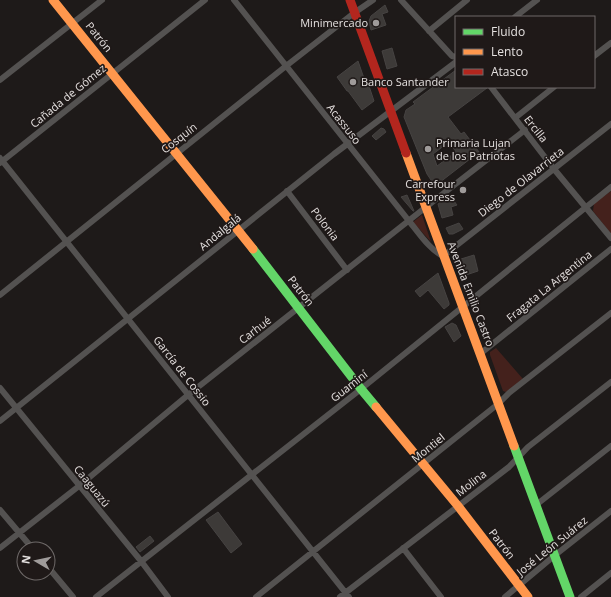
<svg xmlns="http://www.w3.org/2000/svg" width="611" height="597" font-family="'Open Sans',sans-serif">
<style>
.green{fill:#44211c}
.building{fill:#3d3a38;stroke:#464342;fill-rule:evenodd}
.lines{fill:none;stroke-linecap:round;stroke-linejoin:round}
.street{stroke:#545251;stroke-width:6}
.fast{stroke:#63d668;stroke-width:9}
.slow{stroke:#ff974d;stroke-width:9}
.jam{stroke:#b3261e;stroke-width:9}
.poi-dot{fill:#9f9b9a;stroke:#1f1918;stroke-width:1.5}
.labels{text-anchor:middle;stroke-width:3.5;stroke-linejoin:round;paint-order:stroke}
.poi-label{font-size:11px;fill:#e4e0df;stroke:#1f1918;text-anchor:end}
.street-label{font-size:11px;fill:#e4e0df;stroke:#1f1918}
</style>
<rect width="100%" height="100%" fill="#1e1a19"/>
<path class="green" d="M611,191V234L593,211L594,203Z
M422,215L431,242L413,222Z
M496,348L523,379L506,392L503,391L490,355V352Z"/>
<path class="building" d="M385,5L388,12L382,14L386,25L371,30L369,21L371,16Z
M392,48L397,66L387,69L382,51Z
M358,61L367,87L369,86L374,101L362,110L348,91H347L337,77Z
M456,70V87H487V88L448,117L461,134L464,132L479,152L435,186L427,174L404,117L406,110L415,104L413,102ZM449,142L456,152L437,166L433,154Z
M381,128L384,129L386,132L376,140L372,136Z
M407,195L414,211H413L401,197Z
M450,196L457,205L451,207L453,215L442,218L438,204Z
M459,223L463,229L453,234H449L446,228Z
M474,255L478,271L466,275L461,259Z
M438,273L449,303V305L444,309L428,290L420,297L415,291Z
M452,323L456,325L461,336L454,342L445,327Z
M218,512L242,544L231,553L206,520Z
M150,536L154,541L140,552L136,547Z"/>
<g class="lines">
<path class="street" d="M234,0L409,221C419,233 429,249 443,256L611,124
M401,0L452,56L456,57
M515,17L537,0
M429,31L467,0
M594,56L611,43
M0,80L102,0
M491,87L554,169L611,238
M515,118L554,87
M0,158L349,597
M0,163L205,0
M287,191L347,270
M0,295L286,66L354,13L373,0
M480,354L611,249
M0,388L141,561L168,597
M0,421L334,154L456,62
M536,505L611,446
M0,510L33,549
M0,548L79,486L188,395L426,207L525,130
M403,548L441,597
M48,567L73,597
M96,597L361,389L611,187
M256,597L498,404L509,393L611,313
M340,597L509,467L528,447L611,382
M505,597L554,556L611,511
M581,597L611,573"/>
<path class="fast" d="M253,249L361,389L376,407
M514,446L570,597"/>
<path class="slow" d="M53,0L253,249
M406,153L514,446
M376,407L458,506L528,597"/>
<path class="jam" d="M350,0L406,153"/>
</g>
<g class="poi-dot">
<circle cx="376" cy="23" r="4"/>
<circle cx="353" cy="82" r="4"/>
<circle cx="428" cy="149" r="4"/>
<circle cx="463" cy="190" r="4"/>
</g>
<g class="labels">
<g class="poi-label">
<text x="368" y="27">Minimercado</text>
<text x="361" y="86" text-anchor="start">Banco Santander</text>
<text x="436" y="147" text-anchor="start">Primaria Lujan<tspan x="436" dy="13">de los Patriotas</tspan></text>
<text x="455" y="188">Carrefour<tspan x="455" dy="13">Express</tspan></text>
</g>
<g class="street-label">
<text transform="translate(99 37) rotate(51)" y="4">Patrón</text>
<text transform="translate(68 96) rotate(-39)" y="4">Cañada de Gómez</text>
<text transform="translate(344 124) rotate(52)" y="4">Acassuso</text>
<text transform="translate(536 129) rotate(52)" y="4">Ercilla</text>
<text transform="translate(179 138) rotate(-38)" y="4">Cosquín</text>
<text transform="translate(521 182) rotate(-38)" y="4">Diego de Olavarrieta</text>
<text transform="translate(325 224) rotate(53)" y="4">Polonia</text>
<text transform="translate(220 232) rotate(-39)" y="4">Andalgalá</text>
<text transform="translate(549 286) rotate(-39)" y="4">Fragata La Argentina</text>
<text transform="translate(301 291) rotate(52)" y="4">Patrón</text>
<text transform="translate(471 294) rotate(69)" y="4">Avenida Emilio Castro</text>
<text transform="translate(255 330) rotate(-38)" y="4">Carhué</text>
<text transform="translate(182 371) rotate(52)" y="4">García de Cossio</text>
<text transform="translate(349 386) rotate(-38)" y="4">Guaminí</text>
<text transform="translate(428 448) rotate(-39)" y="4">Montiel</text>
<text transform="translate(471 483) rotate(-38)" y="4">Molina</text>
<text transform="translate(92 486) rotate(51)" y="4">Caaguazú</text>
<text transform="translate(502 544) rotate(52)" y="4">Patrón</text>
<text transform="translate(552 546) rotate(-39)" y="4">José León Suárez</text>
</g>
</g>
<rect x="455" y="16" width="140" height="72" fill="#1f1918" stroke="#6e6968"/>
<rect x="463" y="29" width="20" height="6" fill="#63d668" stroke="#6e6968"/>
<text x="491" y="36" font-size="12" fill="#e4e0df">Fluido</text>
<rect x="463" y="49" width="20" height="6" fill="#ff974d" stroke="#6e6968"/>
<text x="491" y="56" font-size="12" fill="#e4e0df">Lento</text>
<rect x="463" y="69" width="20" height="6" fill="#b3261e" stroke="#6e6968"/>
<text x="491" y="76" font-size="12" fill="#e4e0df">Atasco</text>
<g transform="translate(36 561) rotate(279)"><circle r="19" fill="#1f1918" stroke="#6e6968"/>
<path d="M0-3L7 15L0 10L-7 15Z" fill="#9f9b9a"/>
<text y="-6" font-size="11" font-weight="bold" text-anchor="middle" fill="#e4e0df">N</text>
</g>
</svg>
